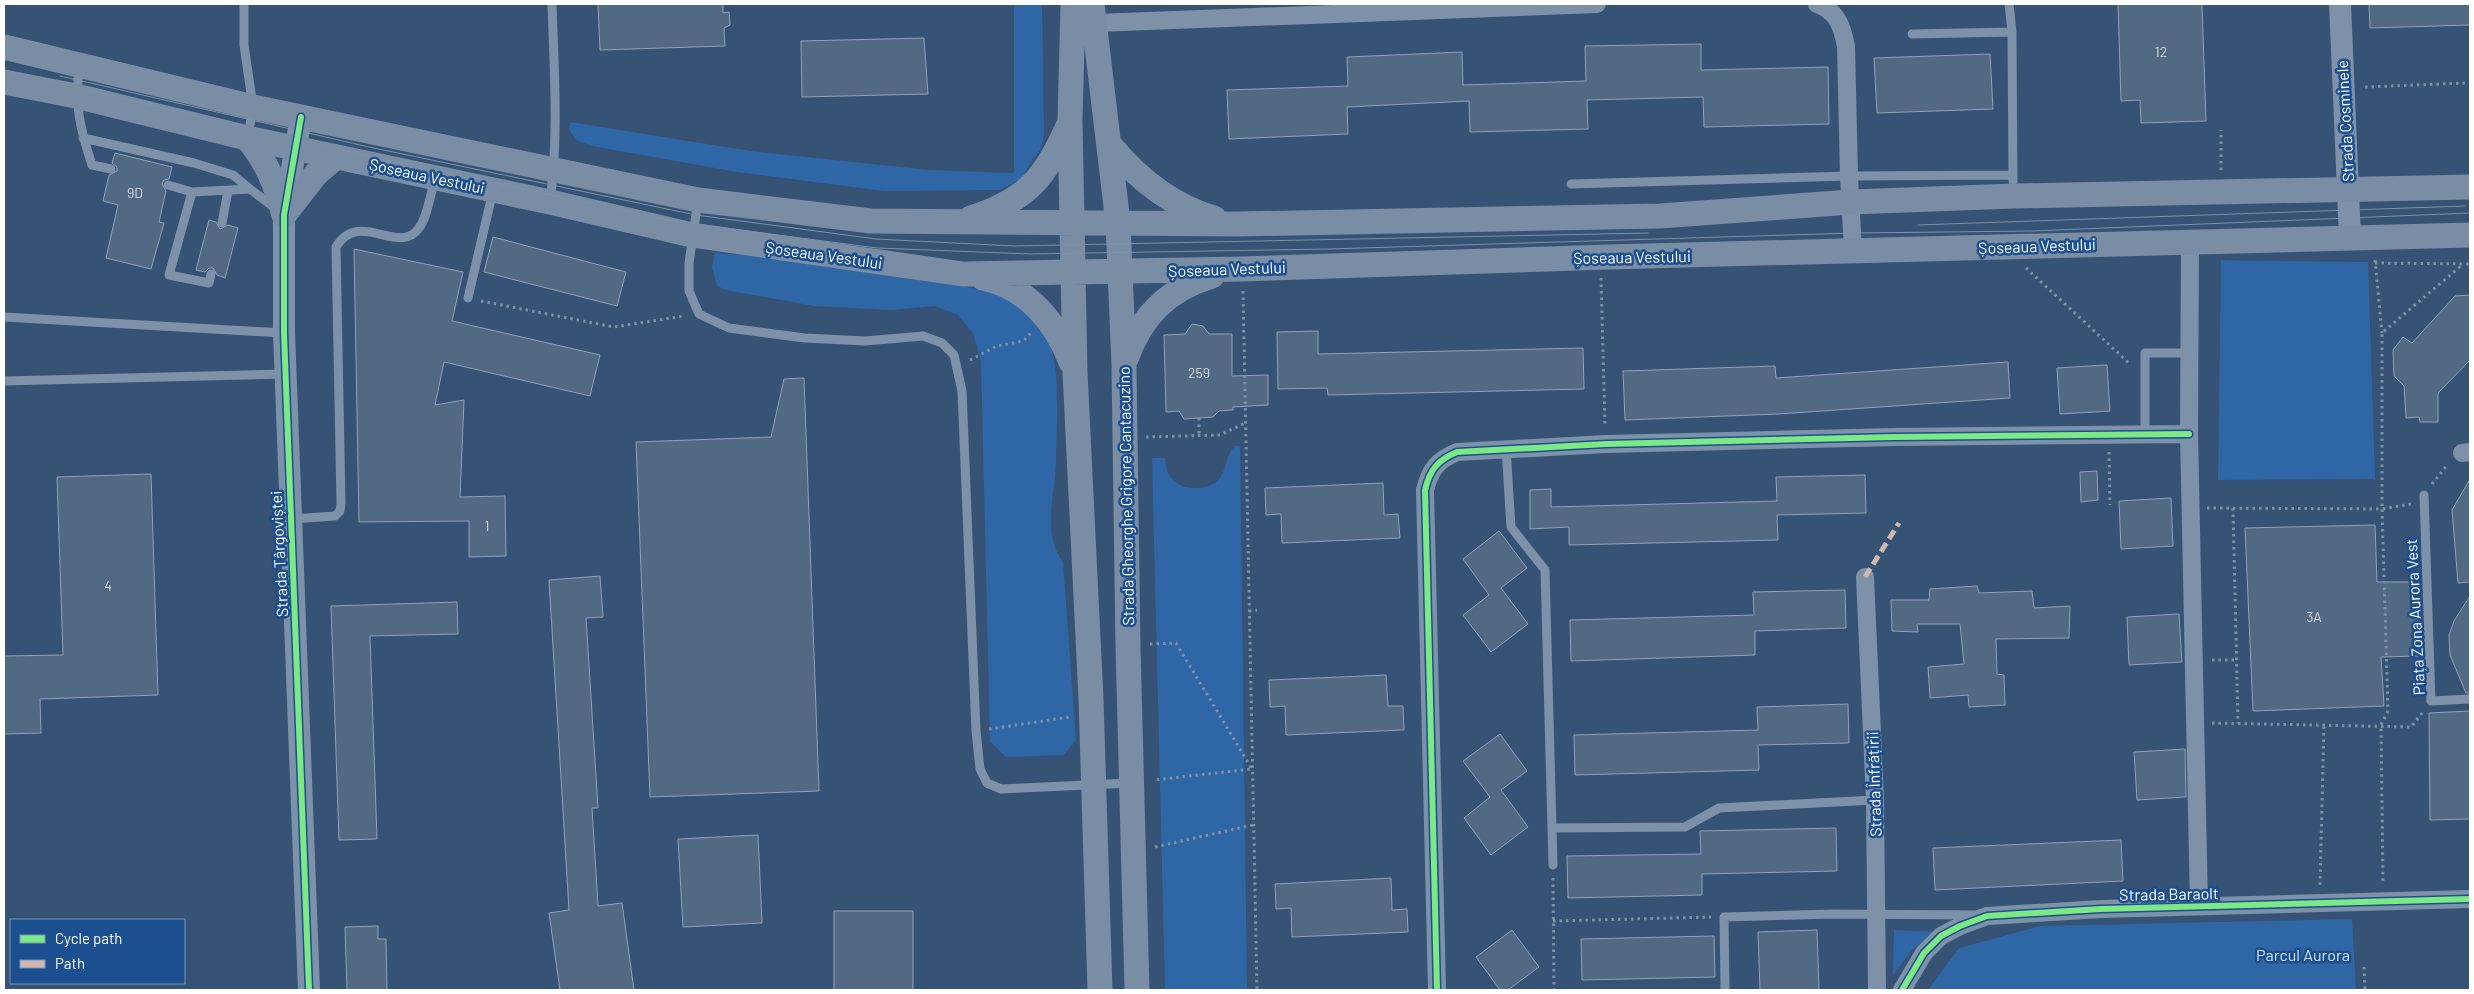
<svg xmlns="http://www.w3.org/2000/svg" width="2474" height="994" font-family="Barlow,sans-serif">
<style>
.green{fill:#2f66a5}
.building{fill:#526984;stroke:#92a2b6}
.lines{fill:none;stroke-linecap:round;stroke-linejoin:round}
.path{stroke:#7d92a8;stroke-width:3;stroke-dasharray:2.5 4;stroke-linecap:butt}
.service{stroke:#7d92a8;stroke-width:9}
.minor{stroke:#7d92a8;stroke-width:18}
.tertiary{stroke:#7d92a8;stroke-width:22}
.secondary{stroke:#798da4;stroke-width:25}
.tram{stroke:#7e92a7;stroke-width:1}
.quiet{stroke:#d1b7ad;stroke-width:5;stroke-dasharray:10 5;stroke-linecap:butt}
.cycleway-casing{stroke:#1b4f8f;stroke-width:9}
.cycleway{stroke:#7ce984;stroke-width:6}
.labels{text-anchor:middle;stroke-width:5;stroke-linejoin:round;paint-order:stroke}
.number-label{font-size:14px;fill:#d4dae0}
.street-label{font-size:16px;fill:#fff;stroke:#1b4f8f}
.park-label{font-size:16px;fill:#cfe3fa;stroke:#1b4f8f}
</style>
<rect width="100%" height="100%" fill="#365274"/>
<path class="green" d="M1014,4H1042L1044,134L1041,149L1032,160L1022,178L999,190L884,191L737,172L592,146L576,140L569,130L570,122L751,151L929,170L1014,173Z
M715,253C777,257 838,268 899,277C927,282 958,284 985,291C1002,295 1031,307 1040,322C1064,360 1056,416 1056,459C1056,493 1041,532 1063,562L1076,740L1064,755L1006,757L990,742L981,361L973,333L958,315L935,306L891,310L814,306L726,290L717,286L712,267Z
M2221,260L2368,262L2375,479L2218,480Z
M1235,446H1240L1247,990H1165L1152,458H1165C1166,471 1169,480 1182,486C1188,488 1199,489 1205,487C1230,481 1221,460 1235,446Z
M2352,919L2356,990H1928L1959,948L2040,926Z
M1894,930L1939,932L1913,949L1893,975Z"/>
<path class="building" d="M598,4H723V13L729,12L730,25L724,28L725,46L600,50Z
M2118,4H2202L2206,121L2141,123L2140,100L2121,101Z
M2369,4H2470V25L2370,28Z
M924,38L928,94L802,97L801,41Z
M1701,44V70L1828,67L1829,124L1704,127L1703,97L1587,100L1588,129L1470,132L1469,101L1347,107L1348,134L1229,139L1227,90L1348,86L1347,57L1462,52L1463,85L1586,81L1585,46Z
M1990,54L1993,109L1877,113L1874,58Z
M115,153L172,167L169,179L164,180L162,184L166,191L159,222L164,223L151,269L106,258L118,205L103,201L109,175L117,171V167L112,163Z
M209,220L216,222L220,229L228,225L238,228L225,278L217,275L213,268H209L205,272L196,270Z
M493,237L626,272L617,306L484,272Z
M354,249L463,272L452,321L600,355L590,396L444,362L435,405L464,400L460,497L505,496L506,556L469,557V521L359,522Z
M2470,295V360L2438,393V422H2420L2419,417L2406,418L2404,386L2394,376L2393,350L2403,337L2412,343L2455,296Z
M1192,324L1203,326L1209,334H1232V376L1268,375V405L1233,407V410L1219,411L1213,417L1184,419L1179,411L1166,412L1164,335L1185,334Z
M1318,331V354L1583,348L1584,389L1328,395L1327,388L1278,389L1277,332Z
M2008,362L2010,398L1778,414L1625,420L1623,371L1775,366L1776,378Z
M2107,365L2110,411L2060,414L2057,368Z
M804,378L819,791L650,797L636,442L771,437L784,379Z
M2097,471L2098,500L2081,502L2080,472Z
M151,474L158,695L40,699L41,733L4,734V656L63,655L57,477Z
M1865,475L1866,513L1777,515L1778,540L1569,545V527L1530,529V490L1551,489V507L1777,501L1776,477Z
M2470,479V582L2458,583L2452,510Z
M1383,483L1384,515L1398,514L1400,538L1282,543L1281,514L1266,515L1265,488Z
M2171,498L2173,546L2121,549L2119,501Z
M2375,525L2377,582H2416L2419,656L2381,657L2384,706L2253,711L2245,528Z
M1499,531L1527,568L1501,588L1528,624L1491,652L1463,615L1489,595L1463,559Z
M600,576L603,617L586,618L598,808H592L598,906L622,903L634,990H560L549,913L569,910L549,580Z
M1977,586L1979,593L2032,591L2034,608L2070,606L2069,638L1996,639L1997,674L2004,675L2005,705L1969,707L1968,695L1930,698L1928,667L1964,664L1960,624H1917L1918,632L1892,631L1891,600H1929L1930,589Z
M1845,590L1846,628L1755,631V655L1571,661L1570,620L1754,615L1753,592Z
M2470,596V693H2466L2450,655L2449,635L2454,621Z
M457,602L458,634L370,636L377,839L339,840L331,606Z
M2179,614L2182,662L2129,665L2127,617Z
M1386,675L1388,706H1403L1404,730L1286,735L1285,706L1270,707L1269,680Z
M1848,704L1849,743L1758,745L1759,770L1575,775L1574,735L1758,730L1757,707Z
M2470,711V819L2430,820L2429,713Z
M1500,734L1527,771L1501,790L1528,827L1491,855L1464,818L1490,797L1463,761Z
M2185,749L2186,797L2137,800L2134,752Z
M1836,828L1837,871L1702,874V895L1568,898L1567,856L1701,854L1700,831Z
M758,835L762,923L683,927L678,839Z
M2121,840L2123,881L1935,890L1933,848Z
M1391,878L1392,910L1407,909L1408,932L1292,937L1291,908L1276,909L1275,884Z
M834,911H913V990H834Z
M378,926V939H386L387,990H347L345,927Z
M1512,930L1539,967L1508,990H1500L1476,957Z
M1817,930L1819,990H1760L1758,932Z
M1714,936L1715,977L1582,980L1581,939Z"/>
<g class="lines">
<path class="path" d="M2365,87L2466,83
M2221,170V130
M2375,260L2382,333
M2375,263L2470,264
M2026,268L2130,364
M1601,278L1605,426
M1243,291L1257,990
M481,301L614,327L684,316
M970,360L997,346L1023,341L1031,333
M1199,418V435
M1146,437L1220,435L1245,423
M2109,452L2110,505
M2432,484L2448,464
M2411,504L2382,509V333L2462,265
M2207,508L2382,509L2388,711L2381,725L2383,884
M2233,508L2238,723
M1249,611L1257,610
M1150,644L1176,643L1252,769L1154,780
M2212,660H2235
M2212,723L2411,727L2423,712
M989,729L1070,717
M1155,847L1253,825
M1553,878L1554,990
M2320,885L2324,723
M1553,921L1711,917
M2364,967L2365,990"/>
<path class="service" d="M244,4V45L253,107L248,137
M2009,4L2012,32L2013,181
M1912,34L2012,32
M80,66C73,101 81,132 92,165L111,169
M83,138L194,163L233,175L250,189
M1571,184L1849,176L2012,175
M168,185L192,192L250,189L275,208
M192,192L169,275L209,283L211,274
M698,200L689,263V291L699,314L729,328L805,338L865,341L923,336L942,343L954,355L962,391L976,731L980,769L987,783L1001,789L1130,783
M550,201C559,136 554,69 552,4
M222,223L228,191
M468,298L493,191
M4,317L284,333
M4,381L285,374
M2145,434V353H2189
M1506,448L1511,527L1545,570L1553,865
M2424,495L2431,701L2470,699
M292,519L335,516L340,511L341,503L336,247C359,208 399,257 419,228C428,216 430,194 435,180
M1552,828L1685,827L1719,808L1875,800
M1725,990L1724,917L1833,914L1975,915"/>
<path class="minor" d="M1817,4C1837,11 1842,26 1846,46L1849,176L1853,251
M1096,23L1597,4
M2190,241L2189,434L2199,906
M2462,453L2470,452
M1865,577L1875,800L1877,990
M1437,990L1425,490C1430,469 1438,460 1457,452L1606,444L1894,437L2189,434
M1902,990L1924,953L1941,936L1960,926L1987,916L2101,909L2470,899"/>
<path class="tertiary" d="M2340,4L2350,238
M301,117L284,215V333L309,990"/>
<path class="secondary" d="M1073,4L1070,121L1075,372L1091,699L1100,990
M1092,4L1118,223L1124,366L1128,647L1137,990
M4,47L253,107L698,200L871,221L1238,224L1660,216L1851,202L2014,196L2470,187
M4,82L76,96L247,138L550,202L692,235L963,274L1242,269L1608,257L2470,235
M247,138C267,162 276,185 284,215
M1110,145C1138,179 1171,206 1214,218
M284,215L316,174L336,157
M971,218C1027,200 1045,178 1068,126
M983,278C1027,287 1056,322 1071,362
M1126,359C1141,316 1168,289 1212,276"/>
<path class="tram" d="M4,70L359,154L679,222L877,248L1030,254L1329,249L1854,233L2032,231L2470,213
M60,76L369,147L696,215L876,239L1014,246L1648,233
M1918,225L2465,206"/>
<path class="quiet" d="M1865,577L1899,523"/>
<g class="cycleway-casing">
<path id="cycleway" d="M301,117L284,215V333L309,990
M1437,990L1425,490C1430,469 1438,460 1457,452L1606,444L1894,437L2189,434
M1902,990L1924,953L1941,936L1960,926L1987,916L2101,909L2470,899"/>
</g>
<use href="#cycleway" class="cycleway"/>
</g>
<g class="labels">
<g class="number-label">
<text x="2161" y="57">12</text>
<text x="135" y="198">9D</text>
<text x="1199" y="378">259</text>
<text x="487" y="531">1</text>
<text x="108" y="591">4</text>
<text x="2314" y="622">3A</text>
</g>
<g class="street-label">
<text transform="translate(2345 121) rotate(-93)" y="6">Strada Cosminele</text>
<text transform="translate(427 176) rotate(12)" y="6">Șoseaua Vestului</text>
<text transform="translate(2037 246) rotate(-2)" y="6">Șoseaua Vestului</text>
<text transform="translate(824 255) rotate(8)" y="6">Șoseaua Vestului</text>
<text transform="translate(1632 257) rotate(-1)" y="6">Șoseaua Vestului</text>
<text transform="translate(1227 269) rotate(-2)" y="6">Șoseaua Vestului</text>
<text transform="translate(1126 496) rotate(-91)" y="6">Strada Gheorghe Grigore Cantacuzino</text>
<text transform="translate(279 554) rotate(-93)" y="6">Strada Târgoviștei</text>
<text transform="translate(2415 617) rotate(-93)" y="6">Piața Zona Aurora Vest</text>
<text transform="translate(1874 784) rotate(-92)" y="6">Strada Înfrățirii</text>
<text transform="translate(2169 894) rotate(-1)" y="6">Strada Baraolt</text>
</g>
<g class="park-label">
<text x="2303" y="961">Parcul Aurora</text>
</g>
</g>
<rect width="2474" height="994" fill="none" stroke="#ffffff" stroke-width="10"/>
<rect x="10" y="919" width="175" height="65" fill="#1b4f8f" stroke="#7695bc"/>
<rect x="20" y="935" width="25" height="8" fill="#7ce984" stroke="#7695bc"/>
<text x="55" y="944" font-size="15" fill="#ffffff">Cycle path</text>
<rect x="20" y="960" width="25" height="8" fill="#d1b7ad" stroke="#7695bc"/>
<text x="55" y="969" font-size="15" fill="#ffffff">Path</text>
</svg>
